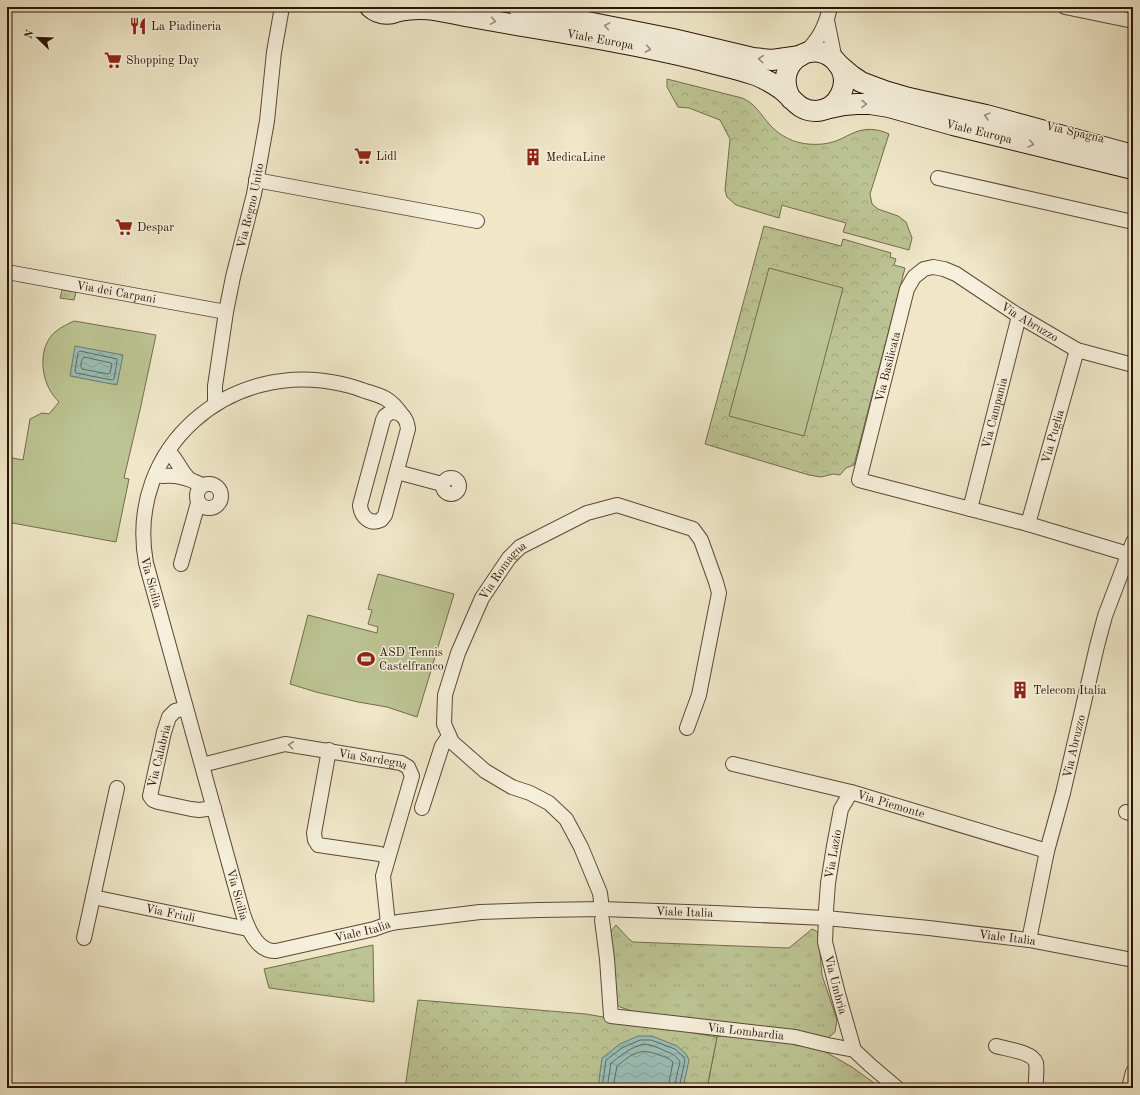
<svg xmlns="http://www.w3.org/2000/svg" width="1140" height="1095" font-family="'Old Standard TT',serif">
<style>
.grass{fill:url(#grass-tufts);stroke:#746c4c}
.park{fill:url(#park-crowns);stroke:#746c4c}
.garden{fill:#bcc493;stroke:#746c4c}
.water{fill:url(#water-waves);stroke:#6e7a70}
.lines{fill:none;stroke-linecap:round;stroke-linejoin:round}
.shore{stroke:#63695e;stroke-width:1}
.street-casing{stroke:#5d4836;stroke-width:16}
.secondary-casing{stroke:#2c1305;stroke-width:22}
.street{stroke:#f5efdb;stroke-width:14}
.secondary{stroke:#f5efdb;stroke-width:20}
.oneway{stroke:#9b8c7b}
.labels{text-anchor:middle;stroke-width:3;stroke-linejoin:round;paint-order:stroke}
.poi-label{font-size:12px;fill:#2c1305;stroke:#f5efdb;text-anchor:start}
.street-label{font-size:12px;fill:#2c1305;stroke:#f5efdb}
</style>
<defs>
<pattern id="grass-tufts" width="24" height="20" patternUnits="userSpaceOnUse"><rect width="24" height="20" fill="#bcc493"/><path d="M3 7l-1-3M5 7V3M7 7l1-3M15 17l-1-3M17 17v-4M19 17l1-3" fill="none" stroke="#a2a87d"/></pattern>
<pattern id="park-crowns" width="20" height="18" patternUnits="userSpaceOnUse"><rect width="20" height="18" fill="#bcc493"/><path d="M2 6a3 3 0 1 1 6 0M12 15a3 3 0 1 1 6 0" fill="none" stroke="#a2a87d"/></pattern>
<pattern id="water-waves" width="16" height="10" patternUnits="userSpaceOnUse"><rect width="16" height="10" fill="#9abfb8"/><path d="M0 5q4-4 8 0t8 0" fill="none" stroke="#85a39d"/></pattern>
</defs>
<rect width="100%" height="100%" fill="#efe7c8"/>
<filter id="stains"><feTurbulence type="fractalNoise" baseFrequency=".005" numOctaves="4"/><feColorMatrix values="0 0 0 0 .2 0 0 0 0 .09 0 0 0 0 .02 0 0 0 .5 -.17"/></filter>
<radialGradient id="worn" r=".72"><stop offset=".6" stop-color="#630" stop-opacity="0"/><stop offset="1" stop-color="#630" stop-opacity=".3"/></radialGradient>
<path class="grass" d="M62,290L76,292L74,300L60,298Z
M616,925L630,940L633,942L789,948L812,929L818,932L822,975L837,1020L835,1032L827,1039L814,1038L725,1022L640,1014L620,1007L612,1000L608,935Z
M373,945L374,1002L269,988L264,969Z
M732,1032L791,1041L824,1051L852,1067L881,1088H707L717,1037Z"/>
<path class="park" d="M667,79L742,98C755,103 761,115 770,125C780,136 794,143 808,144C818,145 827,144 836,141C851,135 859,127 877,130C881,131 885,132 889,134L870,194L872,204L878,209L898,216L906,222L912,238L909,250L843,232L846,223L788,207L782,205L779,218L736,205L727,197L725,190L730,139L720,120L689,108L678,107L667,87Z
M764,226L841,246L843,239L891,253L890,257L896,259L894,265L905,268L854,465L846,468L840,475L833,474L821,477L809,475L705,444Z
M418,1000L586,1014L717,1037L707,1088H405Z"/>
<path class="garden" d="M769,268L843,288L804,436L729,416Z
M74,321L156,335L140,410L124,478L129,479L116,542L7,522V457L23,460L30,419L42,413L49,414L59,402C56,399 53,395 51,392C40,374 39,346 55,332C61,327 68,324 74,321Z
M378,574L454,594L417,717L387,707L358,702L316,692L290,684L308,615L377,633L378,627L368,624L372,610L368,609Z"/>
<path class="water" d="M75,346L123,355L117,385L70,376Z
M638,1036H652L677,1046L686,1054L689,1060L683,1088H598L602,1058L620,1044Z"/>
<g class="lines">
<path class="shore" d="M80,351L117,359V361L114,379L112,380L76,373L75,371L78,353Z
M84,357L111,363L112,364L110,373L108,374L82,369C80,366 81,359 84,357Z
M602,1088L606,1060L622,1048L640,1040H651L675,1049L683,1056L685,1060L679,1088
M607,1088L611,1063C622,1055 636,1042 650,1045C655,1046 661,1049 665,1051C671,1053 677,1056 680,1062L674,1088
M613,1088L617,1066C632,1054 640,1047 659,1055C665,1057 669,1058 673,1062L668,1088"/>
<g class="street-casing">
<g id="street">
<path d="M1065,7L1133,21"/>
<path d="M827,20L835,60"/>
<path d="M804,53C819,41 826,26 830,7"/>
<path d="M938,178L1133,222"/>
<path d="M256,180L477,221"/>
<path id="s1" d="M7,272L226,312"/>
<path id="s2" d="M215,404V386L226,312L233,277L254,194L267,121L274,52L282,7"/>
<path d="M391,412C402,411 407,419 408,429L385,515L381,520C370,525 361,517 360,505L383,420L385,416Z"/>
<path id="s3" d="M402,415C391,399 383,396 365,391C358,388 350,386 342,384C231,358 125,447 146,563L243,914C248,929 257,952 276,951L374,929L388,924L398,922L480,912L539,910L602,909L715,913L826,918L929,928L1029,940L1133,960"/>
<path d="M168,451C177,459 180,470 188,478"/>
<path d="M397,472L442,484"/>
<path d="M156,475C162,477 169,475 175,476C186,477 193,481 202,485"/>
<circle cx="451" cy="486" r="8"/>
<circle cx="209" cy="496" r="12"/>
<path id="s4" d="M970,509L1019,316"/>
<path id="s5" d="M1028,524L1077,350"/>
<path id="s6" d="M1128,554L1028,524L859,480L907,289L914,277L924,269L933,267L944,269L956,274L1019,316L1077,350L1133,365"/>
<path d="M181,564L198,503"/>
<path d="M186,708L175,711L169,717L164,732L150,796L153,800L158,802L191,809L199,810L214,808"/>
<path d="M329,750L314,833L315,840L318,845L380,854L388,858"/>
<path id="s7" d="M733,764L851,792L1047,851"/>
<path id="s8" d="M202,765L285,744L401,763L408,767L412,776L383,876L388,924"/>
<path id="s9" d="M851,792L841,809L834,846L828,883L826,910V918L825,942L838,994L854,1050"/>
<path d="M422,808L442,746L449,736"/>
<path d="M1126,812L1133,814"/>
<path id="s10" d="M93,897L248,929"/>
<path id="s11" d="M602,909L600,893L581,847L566,819L549,803L530,793L512,787L485,771L452,742L444,724L445,695L458,653L482,598L509,558L520,547L587,513L617,505L693,529L701,540L716,582L719,593L699,695L687,728"/>
<path id="s12" d="M602,920L607,959L611,1016L795,1037L828,1045L854,1050L870,1065L897,1088"/>
<path d="M84,938L117,788"/>
<path id="s13" d="M1029,940L1047,851L1063,793L1097,646L1105,616L1133,542"/>
<path d="M996,1046C1006,1049 1033,1052 1036,1063C1037,1067 1036,1083 1035,1088"/>
<path d="M1129,1088L1133,1072"/>
</g>
</g>
<g class="secondary-casing">
<g id="secondary">
<path d="M370,7C380,16 394,16 404,7"/>
<path d="M518,7L547,14L673,39L753,58L772,60L800,56"/>
<path id="s14" d="M399,11C425,6 440,11 465,16C482,19 499,22 516,25C577,35 639,45 700,60C717,65 735,68 752,74C763,77 772,83 781,89C794,99 798,111 816,111C839,110 852,82 838,64C816,34 770,63 791,99"/>
<path d="M838,64L852,76L861,82L885,91L909,98L986,115L1133,155"/>
<path id="s15" d="M825,109L844,105L857,104H870L889,107L953,125L1133,169"/>
</g>
</g>
<use href="#street" class="street"/>
<use href="#secondary" class="secondary"/>
</g>
<defs><path id="oneway-chevron" d="M-2-3.5L2.5 0L-2 3.5" fill="none" stroke-width="1.6" stroke-linecap="round" stroke-linejoin="round"/></defs>
<g class="oneway">
<use href="#oneway-chevron" transform="translate(493 21) rotate(10)"/>
<use href="#oneway-chevron" transform="translate(607 26) rotate(-169)"/>
<use href="#oneway-chevron" transform="translate(648 49) rotate(11)"/>
<use href="#oneway-chevron" transform="translate(761 59) rotate(-175)"/>
<use href="#oneway-chevron" transform="translate(864 104) rotate(2)"/>
<use href="#oneway-chevron" transform="translate(987 116) rotate(-165)"/>
<use href="#oneway-chevron" transform="translate(1031 144) rotate(14)"/>
<use href="#oneway-chevron" transform="translate(291 745) rotate(-173)"/>
</g>
<defs>
<g id="restaurant-bare" transform="scale(1.38)"><path d="M-5-6h1v4h1v-4h1v4h1v-4h1v5L-1.5 .5V6h-2V.5L-5-1ZM5-6V6H3V1.5H1.5Q1.5-4 5-6Z" fill="#8f2418" stroke="#f5efdb" stroke-width="2.5" paint-order="stroke"/></g>
<g id="supermarket-bare" transform="scale(1.38)"><path d="M-6-5.5h2.5l.6 2H6L4.5 2H-2.5L-4.4-4H-6ZM-1.5 3.2a1.3 1.3 0 1 0 .1 0ZM3 3.2a1.3 1.3 0 1 0 .1 0Z" fill="#8f2418" stroke="#f5efdb" stroke-width="2.5" paint-order="stroke"/></g>
<g id="building-bare" transform="scale(1.38)"><path d="M-4-6H4V6H1V3H-1V6H-4ZM-2.5-4.3h1.7v1.8h-1.7ZM.8-4.3h1.7v1.8H.8ZM-2.5-1h1.7V.8h-1.7ZM.8-1h1.7V.8H.8Z" fill="#8f2418" stroke="#f5efdb" stroke-width="2.5" paint-order="stroke"/></g>
<g id="stadium-bare" transform="scale(1.38)"><path d="M0-5a6.5 5 0 1 0 0 10a6.5 5 0 1 0 0-10ZM-3.5-1.8h7v3.6h-7Z" fill="#8f2418" stroke="#f5efdb" stroke-width="2.5" paint-order="stroke"/></g>
</defs>
<g fill-rule="evenodd">
<use href="#restaurant-bare" x="138" y="26"/>
<use href="#supermarket-bare" x="113" y="60"/>
<use href="#supermarket-bare" x="363" y="156"/>
<use href="#building-bare" x="533" y="157"/>
<use href="#supermarket-bare" x="124" y="227"/>
<use href="#stadium-bare" x="366" y="659"/>
<use href="#building-bare" x="1020" y="690"/>
</g>
<g class="labels">
<g class="poi-label">
<text x="151" y="30">La Piadineria</text>
<text x="126" y="64">Shopping Day</text>
<text x="376" y="160">Lidl</text>
<text x="546" y="161">MedicaLine</text>
<text x="137" y="231">Despar</text>
<text x="379" y="656">ASD Tennis<tspan x="379" dy="14">Castelfranco</tspan></text>
<text x="1033" y="694">Telecom Italia</text>
</g>
<g class="street-label">
<text dy="4" stroke="none"><textPath href="#s14" startOffset="204">Viale Europa</textPath></text>
<text dy="4" stroke="none"><textPath href="#s15" startOffset="158">Viale Europa</textPath></text>
<text transform="translate(1075 132) rotate(13)" y="4">Via Spagna</text>
<text dy="4" stroke="none"><textPath href="#s2" startOffset="202">Via Regno Unito</textPath></text>
<text dy="4" stroke="none"><textPath href="#s1" startOffset="111">Via dei Carpani</textPath></text>
<text dy="4" stroke="none"><textPath href="#s6" startOffset="624">Via Abruzzo</textPath></text>
<text dy="4" stroke="none"><textPath href="#s6" startOffset="396">Via Basilicata</textPath></text>
<text dy="4" stroke="none"><textPath href="#s4" startOffset="99">Via Campania</textPath></text>
<text dy="4" stroke="none"><textPath href="#s5" startOffset="91">Via Puglia</textPath></text>
<text dy="4" stroke="none"><textPath href="#s11" startOffset="424">Via Romagna</textPath></text>
<text dy="4" stroke="none"><textPath href="#s3" startOffset="405">Via Sicilia</textPath></text>
<text dy="4" stroke="none"><textPath href="#s13" startOffset="199">Via Abruzzo</textPath></text>
<text transform="translate(159 756) rotate(-76)" y="4">Via Calabria</text>
<text dy="4" stroke="none"><textPath href="#s8" startOffset="175">Via Sardegna</textPath></text>
<text dy="4" stroke="none"><textPath href="#s7" startOffset="163">Via Piemonte</textPath></text>
<text transform="translate(833 854) rotate(-80)" y="4">Via Lazio</text>
<text dy="4" stroke="none"><textPath href="#s3" startOffset="729">Via Sicilia</textPath></text>
<text dy="4" stroke="none"><textPath href="#s3" startOffset="1215">Viale Italia</textPath></text>
<text dy="4" stroke="none"><textPath href="#s10" startOffset="79">Via Friuli</textPath></text>
<text dy="4" stroke="none"><textPath href="#s3" startOffset="891">Viale Italia</textPath></text>
<text dy="4" stroke="none"><textPath href="#s3" startOffset="1539">Viale Italia</textPath></text>
<text dy="4" stroke="none"><textPath href="#s9" startOffset="198">Via Umbria</textPath></text>
<text dy="4" stroke="none"><textPath href="#s12" startOffset="232">Via Lombardia</textPath></text>
</g>
</g>
<rect width="1140" height="1095" fill="none" stroke="#efe7c8" stroke-width="24"/>
<rect x="8" y="8" width="1124" height="1079" fill="none" stroke="#2c1305" stroke-width="2"/>
<rect x="12" y="12" width="1116" height="1071" fill="none" stroke="#2c1305"/>
<g transform="translate(38 38) rotate(293)" stroke="#f5efdb" stroke-width="3" paint-order="stroke">
<path d="M0-3L7 15L0 10L-7 15Z" fill="#2c1305"/>
<text y="-6" font-size="11" font-weight="bold" text-anchor="middle" fill="#2c1305">N</text>
</g>
<rect width="100%" height="100%" filter="url(#stains)"/>
<rect width="100%" height="100%" fill="url(#worn)"/>
</svg>
